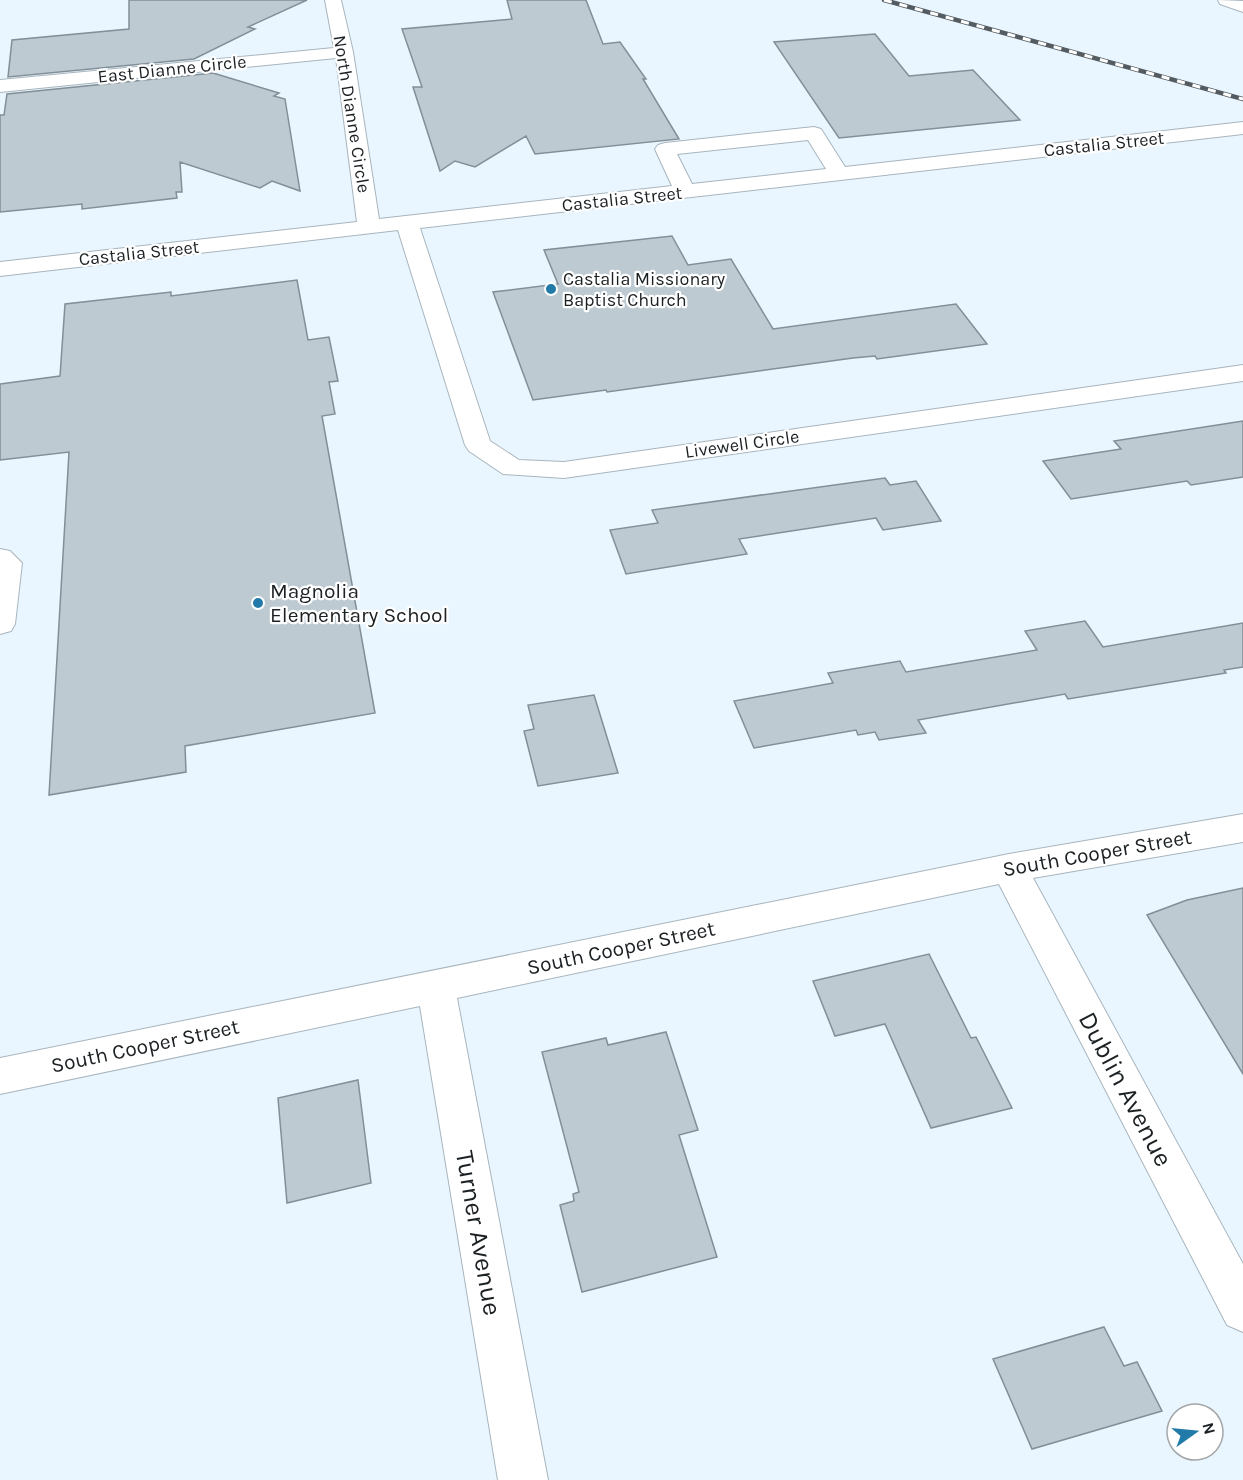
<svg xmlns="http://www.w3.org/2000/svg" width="1243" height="1480" font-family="Karla,sans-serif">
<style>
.building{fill:#bdcad2;stroke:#838f97;stroke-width:1.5}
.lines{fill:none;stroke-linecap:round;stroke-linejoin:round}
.minor-casing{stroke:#a8b5bd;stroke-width:2}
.minor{fill:#fff;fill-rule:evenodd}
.rail-casing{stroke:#555c61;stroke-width:4.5}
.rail{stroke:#fff;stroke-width:3;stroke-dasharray:8;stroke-linecap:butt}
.poi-dot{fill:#217aa8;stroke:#fff;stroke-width:2}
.labels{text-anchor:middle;stroke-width:4.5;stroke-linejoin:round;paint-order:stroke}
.far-street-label{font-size:18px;fill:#1b2023;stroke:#fff}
.far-poi-label{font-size:18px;fill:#1b2023;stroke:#fff;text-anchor:start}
.poi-label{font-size:21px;fill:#1b2023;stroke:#fff;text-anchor:start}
.street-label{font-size:21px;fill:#1b2023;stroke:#fff}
.near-street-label{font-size:26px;fill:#1b2023;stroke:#fff}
</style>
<rect width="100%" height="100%" fill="#e9f6ff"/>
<path class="building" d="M129,0H307L248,27L255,29L194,59L8,77L12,40L129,29Z
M507,0H586L603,44L620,42L646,79H643L679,139L535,154L526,136L475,167L455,161L440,171L413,87H422L402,29L512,19Z
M875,34L909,76L973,70L1020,120L839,138L774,42Z
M213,73L279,93L274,96L285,99L300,191L272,181L260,188L180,162L182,192H176L177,198L82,209V204L0,212V115H4L7,94Z
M672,236L688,265L731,259L773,329L956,304L987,344L877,359L875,356L853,358L607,392L606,390L533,400L493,292L558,284L544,250Z
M297,280L308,340L329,337L338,381L329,382L335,414L322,416L375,713L185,746L186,772L49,795L69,452L0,460V384L60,376L65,304L171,292V296Z
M1243,421V477L1191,485L1187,481L1071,499L1043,461L1121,449L1114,441Z
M885,478L890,485L916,481L941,521L883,530L876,518L739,539L747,554L626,574L610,530L658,523L652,510Z
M1085,621L1103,647L1243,623V667L1224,670L1226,673L1068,699L1065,694L918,720L926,733L879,740L875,732L858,735L856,730L754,748L734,701L833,683L828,673L900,661L906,672L1037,650L1025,631Z
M594,695L618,773L538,786L524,731L534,729L528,705Z
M1243,888V1074L1147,915L1187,900Z
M929,954L971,1038L976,1037L1012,1108L931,1128L885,1024L835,1036L813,981Z
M666,1032L698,1130L679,1135L717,1257L582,1292L560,1205L574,1201L573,1194L579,1192L542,1052L606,1038L608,1045Z
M358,1080L371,1183L287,1203L278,1098Z
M1104,1327L1124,1366L1137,1362L1162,1411L1032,1449L993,1359Z"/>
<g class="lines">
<g class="minor-casing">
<path id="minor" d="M325,0H341L353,52L379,219L672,186L655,149L658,145L665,143L814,127L821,129L845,167L1243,122V134L420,228L490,441L519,460L564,462L1243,365V381L564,478L503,474L469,451L465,445L398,230L0,276V262L357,222L336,58L0,92V80L334,48ZM808,140L826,169L692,184L677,154Z
M1218,0L1243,1V12L1220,4Z
M0,549L10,551L22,563L15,624L11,631L0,634Z
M1243,814V842L1033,878L1243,1264V1332L1227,1325L999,884L457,998L548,1480H498L420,1006L0,1094V1058L1009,854Z"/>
</g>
<use href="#minor" class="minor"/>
<g class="rail-casing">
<path id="rail" d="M884,0L1243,99"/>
</g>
<use href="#rail" class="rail"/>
</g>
<g class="poi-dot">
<circle cx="551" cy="289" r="6"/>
<circle cx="258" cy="603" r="6"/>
</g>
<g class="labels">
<g class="far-street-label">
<text transform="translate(172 69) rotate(-6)" y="6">East Dianne Circle</text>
<text transform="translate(352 114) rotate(81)" y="6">North Dianne Circle</text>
<text transform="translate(1104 144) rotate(-6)" y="6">Castalia Street</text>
<text transform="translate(622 199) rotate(-6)" y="6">Castalia Street</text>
<text transform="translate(139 253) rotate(-6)" y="6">Castalia Street</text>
<text transform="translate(742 444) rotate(-8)" y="6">Livewell Circle</text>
</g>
<g class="far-poi-label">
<text x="563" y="285">Castalia Missionary<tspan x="563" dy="21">Baptist Church</tspan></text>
</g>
<g class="poi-label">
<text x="270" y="598">Magnolia<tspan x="270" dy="24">Elementary School</tspan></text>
</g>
<g class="street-label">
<text transform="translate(1097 853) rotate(-10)" y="7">South Cooper Street</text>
<text transform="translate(621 948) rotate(-12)" y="7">South Cooper Street</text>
<text transform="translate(145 1046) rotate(-12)" y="7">South Cooper Street</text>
</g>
<g class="near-street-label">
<text transform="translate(1126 1089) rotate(62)" y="9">Dublin Avenue</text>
<text transform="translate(479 1233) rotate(80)" y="9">Turner Avenue</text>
</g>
</g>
<g transform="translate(1195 1432) rotate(75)"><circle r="28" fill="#ffffff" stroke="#a4a6a7" stroke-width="1.5"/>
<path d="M0-4.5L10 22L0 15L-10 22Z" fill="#217aa8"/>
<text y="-9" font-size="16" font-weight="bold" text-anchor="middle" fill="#1b2023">N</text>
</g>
</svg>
